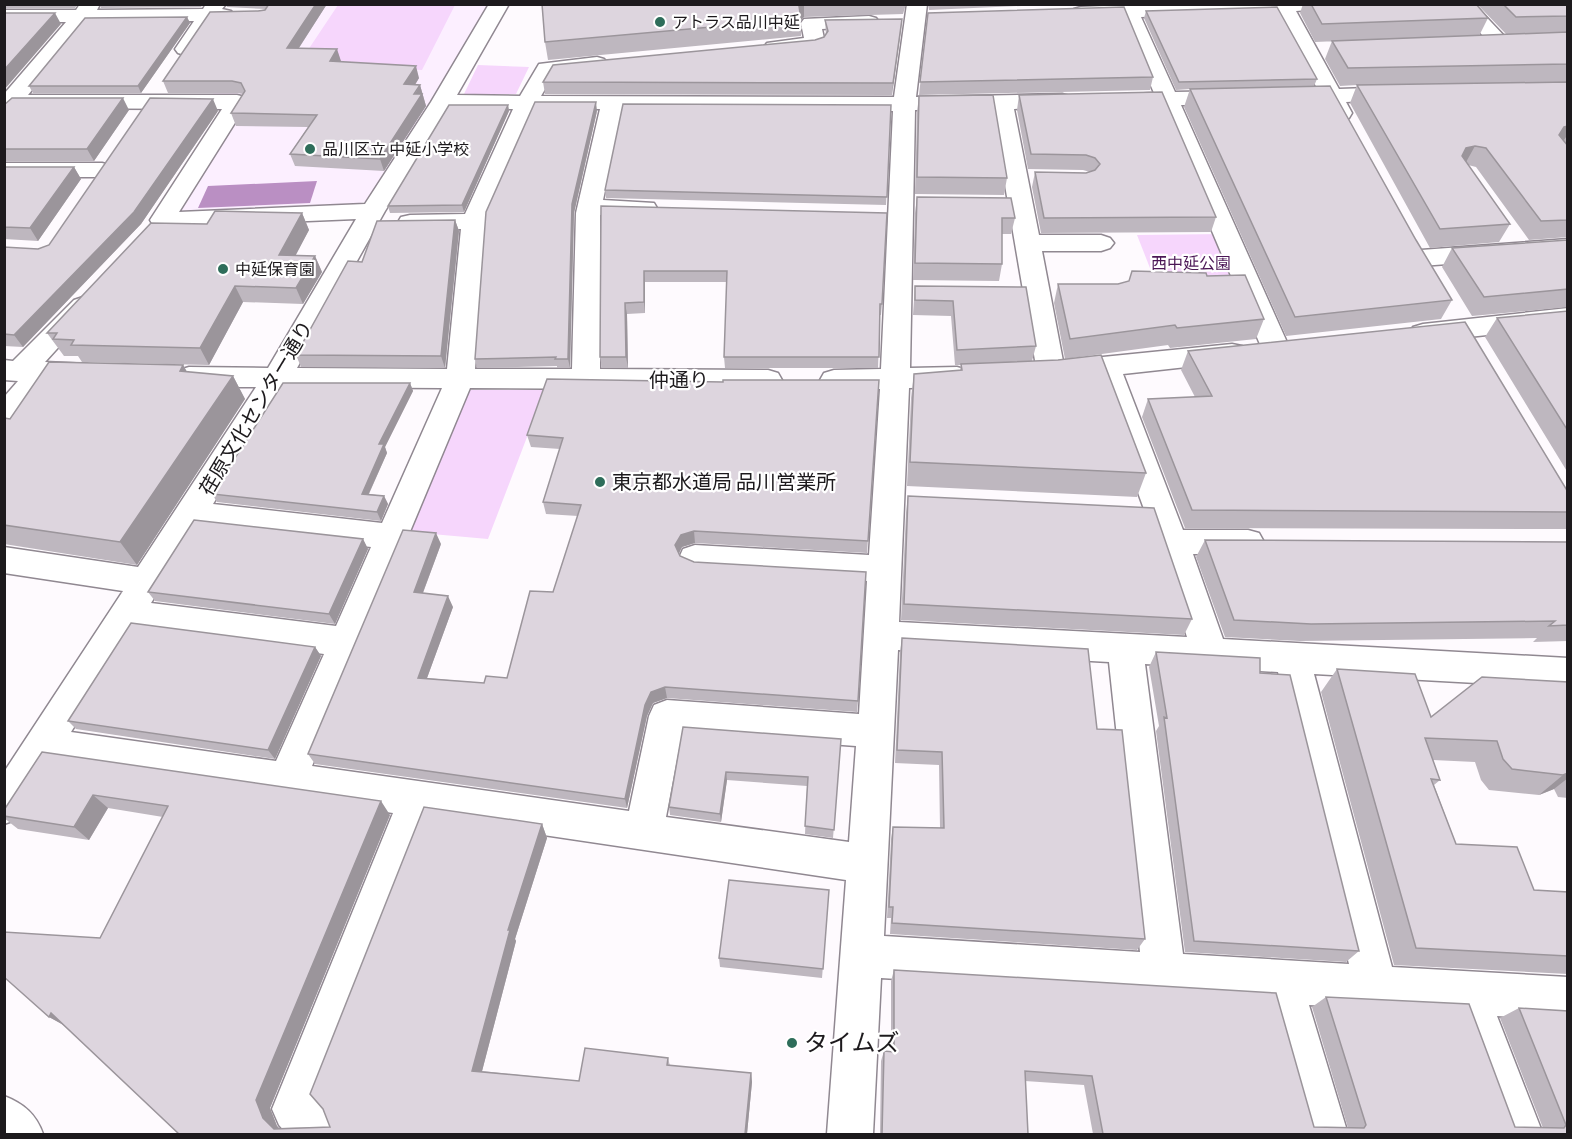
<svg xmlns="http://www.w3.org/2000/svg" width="1572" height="1139" font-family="Manrope,'Noto Sans JP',sans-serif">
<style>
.built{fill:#fcefff}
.green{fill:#f6d6fc}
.water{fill:#ba8fc3}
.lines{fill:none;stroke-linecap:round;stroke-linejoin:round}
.minor-casing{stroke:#908891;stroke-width:3}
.major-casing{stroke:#908891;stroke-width:3}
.minor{fill:#fff;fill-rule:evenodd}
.major{fill:#fff;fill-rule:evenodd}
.wall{fill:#beb7bf}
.shaded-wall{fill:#9b959b}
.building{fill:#ddd5de;stroke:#9b959b;stroke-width:1.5}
.poi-dot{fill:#2e6d5a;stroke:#fff;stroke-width:2}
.labels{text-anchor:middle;stroke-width:4.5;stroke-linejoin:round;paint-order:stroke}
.far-poi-label{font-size:16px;fill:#1d1a1d;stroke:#fff;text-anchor:start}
.far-park-label{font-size:16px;fill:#4b1756;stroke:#fff}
.street-label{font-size:20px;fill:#1d1a1d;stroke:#fff}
.poi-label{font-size:20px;fill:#1d1a1d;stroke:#fff;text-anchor:start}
.near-poi-label{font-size:24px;fill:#1d1a1d;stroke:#fff;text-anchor:start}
</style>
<rect width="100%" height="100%" fill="#fefafe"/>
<path class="built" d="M274,5H488L371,200L357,204L186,213L178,210L251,98L211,97Z"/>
<path class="green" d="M338,5H455L422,70L343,66L346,61L302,59Z
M478,65L529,67L516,94H464Z
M1223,234L1248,293L1159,291L1137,235Z
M461,390H545L488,539L398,531Z"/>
<path class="water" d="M317,181L310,203L198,208L208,186Z"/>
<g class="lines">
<g class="minor-casing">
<path id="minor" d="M80,4H100L97,10L203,9L206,4H226L222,9L231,11L234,15L231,19L214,21L192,53L185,55L178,53L175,49L194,21L87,22L28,95H237L245,97L248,102L179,212L365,204L431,102L489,4H509L457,95L520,96L539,64L597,57L604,59L608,63L604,67L554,74L541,96L894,97L907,4H927L916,97L1062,94L1070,96L1073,101L1070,106L1014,109L1039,235H1101L1110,238L1114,243L1110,248L1101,251H1042L1063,361L1232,344L1242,346L1246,353L1242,360L1232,362L1123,374L1183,530H1248L1259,533L1264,542L1259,551L1248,554H1193L1223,639L1568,658V688L1314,674L1392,967L1568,977V1021L1497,1016L1543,1134H1497L1453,1013L1309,1005L1348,1134H1302L1265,1002L881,978L873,1134H827L846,880L430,818L320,1103L333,1118L340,1134H287L279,1125L272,1109L393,813L52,763L18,819L4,824V772L123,591L4,573V547L138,567L256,387H189L179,384L175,377L179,370L189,367L268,368L356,219L162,227L153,225L150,220L222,109L18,108L12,115L4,117V94L66,22H4V10H76ZM449,109H513L465,214L410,215L401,217L398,222L401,227L410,229H461L447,369L297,368L385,211ZM535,109H600L576,213L572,369H475L486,221ZM622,109L893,111L881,369L834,370L824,373L820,380L824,387L834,390L880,389L869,555L695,545L683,549L679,558L683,567L695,571L867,581L859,714L667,700L654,705L649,716L629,811L312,766L470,388L768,390L778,387L782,380L778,373L768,370L600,369V215H645L654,213L657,208L654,203L603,200ZM992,109L1037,372L1041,379L1051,382L1096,377L1156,542L1187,637L899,622L909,388L957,387L967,384L971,377L967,370L957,367L910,368L915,110ZM285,387L442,388L382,523L213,504ZM199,527L371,547L336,626L151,603ZM135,629L324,654L276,761L71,732ZM898,650L1109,662L1140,952L884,936ZM1145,664L1278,672L1349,964L1183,954ZM682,733L856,746L849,842L666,817Z
M1334,4L1332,8L1296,11L1339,89L1398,87L1406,89L1409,94L1406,99L1346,102L1352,113L1349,118L1341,120L1333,118L1324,103L1282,102L1279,97L1282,92L1318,90L1276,12L1141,17L1175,92L1233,91L1241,93L1244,98L1241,103L1233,105H1181L1290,349L1286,356L1276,358L1266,356L1262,349L1159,106L1111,105L1108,100L1111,95L1154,93L1122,17H1074L1071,13L1074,9L1081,7L1150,4Z
M1454,4H1474L1508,40L1511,44L1508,48L1501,50L1494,48Z
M869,16L876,18L879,22L876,26L822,29L825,43L822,47L774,53L767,51L764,47L767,43L804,38L801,23L804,19Z
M4,163H102L110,165L114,170L110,175L102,177H4Z
M1568,239V255L1421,266L1412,264L1408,258L1412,252L1421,250Z
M83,297L92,300L96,306L45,362L87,364L97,367L101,374L97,381L87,384L50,382L14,423L4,426V397L18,381L4,380V360L13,361L74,300Z
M1568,308V326L1423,342L1413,339L1409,333L1413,327L1423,324Z"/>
</g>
<g class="major-casing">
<path id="major" d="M4,1096C24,1104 36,1114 43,1134H4Z"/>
</g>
<use href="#minor" class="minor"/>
<use href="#major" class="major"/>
</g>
<path class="wall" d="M4,4H78L75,8H4Z
M99,4H203L201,7L101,8Z
M226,4H327L299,48L341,61V62L419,78L415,85H420L426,106L384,171L295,166L290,154L308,127L236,126L231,113L243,94L237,93H168L163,81L258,11L266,9L227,7Z
M542,4H906L903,14L804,17L801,20V36L548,60L545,42Z
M928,4H1064L929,10Z
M1303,4H1476L1488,18L1479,36L1507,35L1477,4H1568V144H1566L1568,146V237L1529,240L1476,167L1468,165L1510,224L1499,242L1430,248L1350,103L1357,85L1340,86L1325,59L1332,41L1408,38L1315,42L1300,13Z
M1146,11L1317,79L1314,86L1416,240L1452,300L1441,319L1286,336L1184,107L1190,89L1176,90L1144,18Z
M928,13L1153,77L1150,90L919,95Z
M187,17L190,23L141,93H33L29,86Z
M902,19L892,95L545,94L543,82L815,40L824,37L826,35L825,20Z
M1019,95L1216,217L1211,232L1041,233L1032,187L1035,172L1086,173L1090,172L1083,170L1028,169L1017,110Z
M919,96L1007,178L1004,195L915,194L917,112Z
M4,105L129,110L94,161H4Z
M508,105L509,111L464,212L390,213L388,206Z
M891,105L886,205L606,198L605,190Z
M218,111L141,224L23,347L4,346V247L38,249L49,245Z
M597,111L574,213L570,368H557V366L477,368L475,359Z
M4,167H74L81,179L38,241L4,239Z
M917,197L1015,218L1011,234H1002V264L999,281L913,280L915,213Z
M601,206L882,304L881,315H880L878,368H725L724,357L727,282H645V313L627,314L628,368H602L600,357Z
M302,213L309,230L295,255L315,256L322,272L303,304L243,302L209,365L82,362L78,356H64L47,333L207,224Z
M455,220L459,231L445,368L301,367L296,355Z
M1568,240V307L1472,316L1442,267L1452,248Z
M1207,276L1264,319L1256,339L1170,348L1168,345L1065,359L1054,303L1058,284H1118Z
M915,286L1026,287L1036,346L1032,361L1146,473L1137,497L907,486L911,398L914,374L960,370L961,365H955L951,316L913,315Z
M1568,311V473L1485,337L1497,318Z
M1188,351L1568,492V529L1185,528L1142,417L1148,399L1195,397L1181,370Z
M183,365L187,372L233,376L245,399L137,565L4,544V418L10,419Z
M879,380L867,553L695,543L682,547L679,554L680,556L858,701L857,712L667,698L653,703L647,716L627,808L315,764L308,754L441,544L423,593L453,607L427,678L484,683L507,678L553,592L578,516L546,514L543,502L560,449L531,447L527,435L723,382Z
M410,383L413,391L385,447L387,453L369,494L384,496L388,504L381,521L217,502L212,494Z
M908,496L1192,619L1184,635L901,620L906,513Z
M363,539L368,549L335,624L155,601L148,592Z
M1205,540L1568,542V641L1533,642L1537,638L1300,641L1225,637L1196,557Z
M902,638L1097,729L1145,939L1137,950L890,934L891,918H887L891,839L893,827L940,828L939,765L895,763L900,652Z
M315,647L321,656L275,759L76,729L68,721Z
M1156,652L1260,673L1359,951L1346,962L1185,952L1156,731L1159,726L1149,667Z
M1337,669L1431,717L1568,682V798L1558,797L1554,789L1539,795L1489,790L1481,780L1475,762L1433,760L1440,780L1434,785L1456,844L1534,890L1568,892V974L1394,965L1321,692Z
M683,727L841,739L833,838L805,834L807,786L727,780L721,822L670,815L669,807Z
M42,752L390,815L270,1108L277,1126L279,1128L330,1127L542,824L547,838L515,939L516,941L482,1071L579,1081L668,1058L670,1066L751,1073L752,1082L747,1134H179L64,1025L49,1017L100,938L163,817L108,808L89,840L18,829L4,818V810Z
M829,890L822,978L720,967L719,958Z
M894,970L1314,1127L1348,1128L1312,1007L1326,997L1515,1127L1543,1128L1500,1018L1519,1008L1568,1011V1134H1093L1084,1085L1025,1081L1028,1134H880L881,1061L884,1051L891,1052V981Z"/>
<path class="shaded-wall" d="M316,4H327L291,60L287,48Z
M800,4H804V17L801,20L799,6Z
M55,13L61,24L4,90V70Z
M187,17L190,23L141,93L138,86Z
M902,19L901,30L892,95L893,83Z
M337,49L341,61L334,73L330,61Z
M416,66L419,78L408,96L404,84Z
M420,85L426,106L384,171L380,159Z
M123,98L129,110L94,161L87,149Z
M213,99L218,111L141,224L23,347L14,335Z
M596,102L597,111L574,213L570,368L568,359L572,204Z
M508,105L509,111L464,212L462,205Z
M1568,126V134L1562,143L1553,145L1564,127Z
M1475,146L1465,164L1456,167L1466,148Z
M74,167L81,179L38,241L30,228Z
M302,213L309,230L287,272L279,255Z
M455,220L459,231L445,368L441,356Z
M315,256L322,272L303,304L296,288Z
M644,271L645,282V313L644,302Z
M235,286L243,302L209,365L200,348Z
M625,303L627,314L628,368L626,357Z
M183,365L197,389L180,371Z
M233,376L245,399L137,565L120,542Z
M410,383L413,391L385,447L387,453L365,502L362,494L379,444Z
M384,496L388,504L381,521L377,512Z
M694,531L695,543L682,547L677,557L675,545L681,535Z
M436,533L441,544L419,603L414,592Z
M363,539L368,549L335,624L329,614Z
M448,596L453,607L423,689L418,678Z
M315,647L321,656L275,759L268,750Z
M665,687L667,698L653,703L647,716L627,808L625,799L645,705L651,692Z
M726,772L727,780L721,822L720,814Z
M1568,773V778L1554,789L1539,795L1563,775Z
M93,795L108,808L89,840L74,827Z
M381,801L390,815L270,1108L277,1126L285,1134L274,1129L263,1118L256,1100Z
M542,824L547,838L515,939L516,941L480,1079L472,1071L508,930Z
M51,1013L67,1027L49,1017Z
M751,1073L752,1082L747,1134H745Z"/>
<path class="building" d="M269,4H316L287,48L337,49L330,61L416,66L404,84L420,85L414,94H422L380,159L290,154L317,115L231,113L245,91L241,83L232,81H163L210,12L258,11L265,10Z
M542,4H800L799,6L801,19L545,42Z
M1311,4H1476L1488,18L1322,24Z
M1503,4H1568V16L1516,17Z
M1124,7L1153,77L920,82L928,13Z
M1277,7L1317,79L1179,82L1146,11Z
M4,13H55L4,70Z
M187,17L138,86H29L85,18Z
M902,19L893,83L543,82L553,65L815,40L824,37L828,31L825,20Z
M1568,32V64L1348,68L1332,41Z
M1568,82V126L1564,127L1559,135L1568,146V220L1541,221L1486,148L1475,146L1466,148L1462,156L1510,224L1440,229L1357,85Z
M1330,86L1416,240L1452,300L1295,317L1190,89Z
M1162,92L1216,217L1044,218L1035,172L1086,173L1095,170L1100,164L1095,158L1086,155L1031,154L1019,95Z
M993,95L1007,178L917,177L919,96Z
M12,98H123L87,149H4V105Z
M150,98L213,99L134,212L14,335L4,334V247L38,249L49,245Z
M535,102H596L572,204L568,359H555L556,357L475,359L486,212Z
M623,104L891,105L887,197L605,190Z
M449,105H508L462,205L388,206Z
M4,167H74L30,228L4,227Z
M917,197L1011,198L1015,218H1002V264L915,263Z
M601,206L887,213L882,304H880L879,357H724L727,271H644V302L625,303L626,357H600Z
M215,211L302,213L279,255L315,256L296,288L235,286L200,348L71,345L74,340L53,339L57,333H47L151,223L207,224Z
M455,220L441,356L296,355L348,261L362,262L377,221Z
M1568,240V289L1484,297L1452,248Z
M1132,271L1206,273L1207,276L1245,275L1264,319L1177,328L1175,325L1070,339L1058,284H1118L1129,281Z
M915,286L1026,287L1036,346L957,350L953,301L915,300Z
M1568,311V431L1497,318Z
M1465,322L1568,492V512L1192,510L1148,399L1212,396L1188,351Z
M1101,355L1146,473L910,462L914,374L962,370L961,364L1058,360Z
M49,362L183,365L180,371L233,376L120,542L4,525V418L10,419Z
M547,379L723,382V380H879L868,541L694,531L681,535L675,545L680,556L694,562L866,572L858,701L665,687L651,692L645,705L625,799L308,754L403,530L436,533L414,592L448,596L418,678L484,683L486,676L507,678L530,591L553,592L581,505L543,502L563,438L527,435Z
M283,383H410L379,444H384L362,494L384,496L377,512L212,494Z
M908,496L1154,508L1192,619L904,604Z
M194,520L363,539L329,614L148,592Z
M1205,540L1568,542V625L1549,626L1555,621L1311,624L1234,620Z
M131,623L315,647L268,750L68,721Z
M902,638L1088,649L1097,729L1122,730L1145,939L892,923L893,907H889L893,827L944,828L942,752L897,750Z
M1156,652L1260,658V673L1290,675L1359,951L1194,941L1164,717L1167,718Z
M1337,669L1415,674L1431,717L1482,677L1568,682V773L1563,775L1512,769L1503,759L1497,741L1425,738L1440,780L1431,779L1456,844L1517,847L1534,890L1568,892V956L1416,948Z
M683,727L841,739L834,830L805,826L808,777L726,772L720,814L669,807Z
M42,752L381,801L256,1100L263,1118L274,1129L330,1127L323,1109L310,1094L424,807L542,824L508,930H510L472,1071L579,1081L585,1048L668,1058L667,1065L751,1073L745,1134H179L51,1013L49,1017L4,977V932L100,938L168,806L93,795L74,827L4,816V810Z
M729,880L829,890L823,969L719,958Z
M894,970L1276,993L1314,1127L1364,1128L1366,1125L1326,997L1469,1004L1515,1127L1564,1128L1566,1125L1519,1008L1568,1011V1134H1103L1092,1076L1025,1071L1028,1134H882L884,1051L894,1052Z"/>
<g class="poi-dot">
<circle cx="660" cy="22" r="6"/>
<circle cx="310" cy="149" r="6"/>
<circle cx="223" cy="269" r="6"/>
<circle cx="600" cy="482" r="6"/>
<circle cx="792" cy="1043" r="6"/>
</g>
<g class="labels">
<g class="far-poi-label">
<text x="672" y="28">アトラス品川中延</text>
<text x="322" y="155">品川区立 中延小学校</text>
<text x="235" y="275">中延保育園</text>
</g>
<g class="far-park-label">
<text x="1191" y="269">西中延公園</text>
</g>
<g class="street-label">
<text x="679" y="387">仲通り</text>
<text transform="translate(256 408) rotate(-59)" y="7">荏原文化センター通り</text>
</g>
<g class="poi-label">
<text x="612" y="489">東京都水道局 品川営業所</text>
</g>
<g class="near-poi-label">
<text x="804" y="1051">タイムズ</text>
</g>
</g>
<rect width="1572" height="1139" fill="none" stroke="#1d1a1d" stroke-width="12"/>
</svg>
